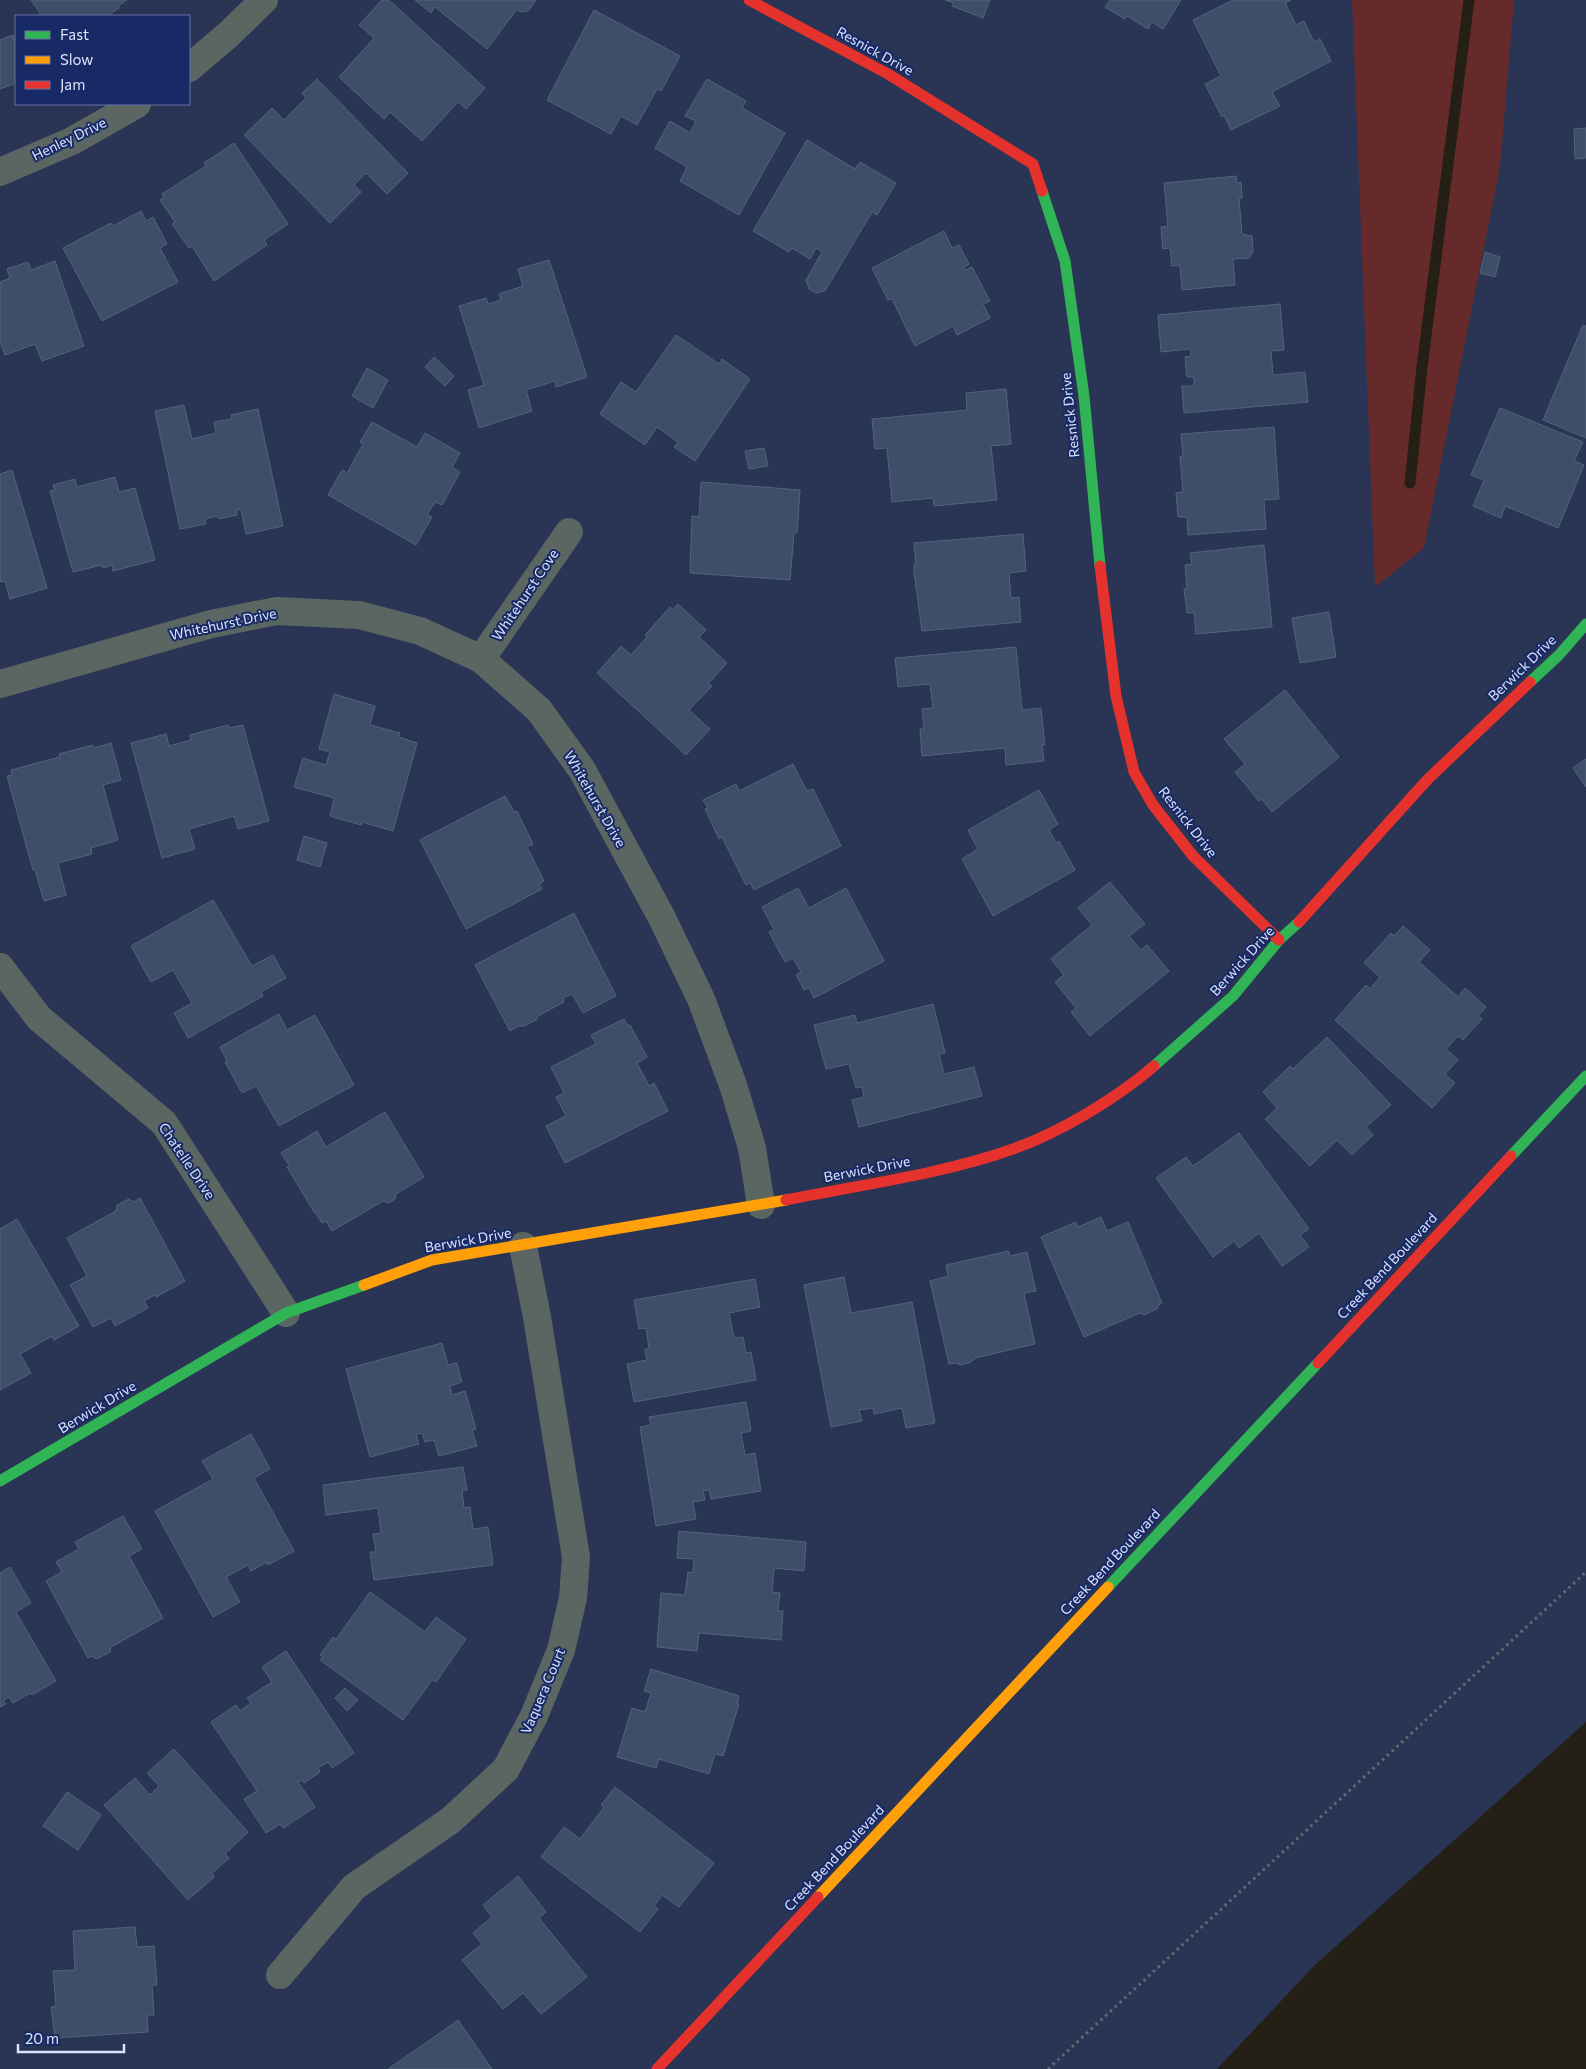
<svg xmlns="http://www.w3.org/2000/svg" width="1586" height="2069" font-family="Commissioner,sans-serif">
<style>
.green{fill:#662a2a}
.water{fill:#252015}
.lines{fill:none;stroke-linecap:round;stroke-linejoin:round}
.stream{stroke:#252015;stroke-width:11}
.building{fill:#3d4f68;stroke:#52637d}
.path{stroke:#626b6f;stroke-width:3;stroke-dasharray:2.5 4;stroke-linecap:butt}
.street{stroke:#5b6663;stroke-width:28}
.fast{stroke:#30b455;stroke-width:11}
.slow{stroke:#ff9f0a;stroke-width:11}
.jam{stroke:#e5322d;stroke-width:11}
.labels{text-anchor:middle;stroke-width:4;stroke-linejoin:round;paint-order:stroke}
.street-label{font-size:14px;fill:#dbe4fb;stroke:#182a66}
</style>
<rect width="100%" height="100%" fill="#2a3454"/>
<path class="green" d="M1352,0H1514L1500,167L1424,548L1375,587Z"/>
<path class="water" d="M1586,1722V2069H1217L1315,1965Z"/>
<g class="lines">
<path class="stream" d="M1410,483L1422,367L1469,0"/>
</g>
<path class="building" d="M31,0H127L118,6L119,8L107,16H42Z
M382,0H389L485,88L466,109L458,102L422,141L390,112L384,119L339,77L374,38L359,25Z
M415,0H536L528,11L520,12L517,9L487,49L435,7L431,13Z
M945,0H990L983,18L952,6L954,3Z
M1110,0H1181L1163,29L1152,22L1148,29L1127,16L1125,19L1105,7Z
M1233,0H1291L1285,3L1296,25L1304,21L1314,42L1320,39L1331,61L1272,92L1280,106L1231,130L1224,115L1222,117L1205,84L1221,76L1193,20Z
M594,10L680,56L661,91L657,89L637,125L621,116L611,134L547,100Z
M13,35L16,45V83L0,89V40Z
M317,79L408,173L387,194L366,173L354,185L361,192L330,223L244,135L272,108L284,120L306,98L302,93Z
M707,79L746,101L742,108L785,133L739,215L680,181L687,167L655,148L670,121L690,133L696,121L685,116Z
M1586,128V158L1575,159L1574,129Z
M807,140L855,169L860,162L896,183L877,215L872,212L825,291L816,293L809,289L806,280L822,252L816,248L810,259L792,248L789,252L753,231Z
M234,143L288,224L264,240L267,245L214,281L192,246L189,248L172,224L175,222L160,200L164,197L162,194L206,166L204,163Z
M1236,176L1237,183L1241,182L1242,198H1239L1242,234L1252,236L1253,252L1249,258L1233,259L1235,285L1182,290L1180,265L1172,266L1170,248L1163,249L1161,227L1168,226L1164,183Z
M141,211L146,221L153,217L167,244L160,248L178,282L102,321L63,248L111,223L113,226Z
M944,231L952,248L959,245L969,264L964,267L966,270L972,267L990,301L983,304L990,318L957,335L953,326L915,346L892,299L888,300L872,268Z
M1485,252L1500,257L1495,277L1480,273Z
M549,260L587,377L556,387L555,381L526,390L532,411L479,428L468,390L484,385L459,306L486,298L488,304L501,300L499,294L523,286L518,269Z
M55,261L84,346L42,361L35,344L5,355L0,341V282L10,278L7,269L28,262L31,270Z
M1280,304L1284,350L1271,351L1273,375L1305,372L1308,402L1184,413L1182,386H1194V377H1187L1185,357L1191,356L1190,349L1161,352L1158,315Z
M1583,325L1586,326V438L1543,420Z
M676,335L719,364L722,359L750,379L695,461L674,447L678,442L657,427L645,445L600,414L621,382L636,392Z
M434,357L454,376L445,386L425,367Z
M367,368L388,380L373,408L352,396Z
M1006,389L1011,444L991,446L997,500L934,506L933,498L892,502L887,448L875,449L872,419L967,410L966,393Z
M184,405L192,439L216,433L214,422L232,419L231,415L258,409L283,526L246,534L241,509L237,510V515L219,519L217,516L205,519L206,524L180,529L155,411Z
M1500,408L1583,442L1574,461L1584,465L1558,528L1505,506L1501,518L1473,506L1484,480L1471,475Z
M372,422L417,447L425,433L460,453L452,467L460,472L442,505L435,502L427,515L432,517L416,545L328,495L342,470L347,473L363,444L360,442Z
M1274,427L1279,499L1264,500L1266,529L1188,535L1187,517H1178L1176,493L1183,492L1180,456H1183L1181,434Z
M764,448L768,466L749,469L745,451Z
M12,470L47,588L10,599L5,581L0,582V474Z
M115,477L119,492L135,488L155,560L113,571L112,565L103,568L102,565L73,572L50,491L55,490L53,485L75,479L77,487Z
M701,482L800,490L797,533H794L790,580L690,573L692,516L699,517Z
M1023,534L1026,571L1009,573L1011,598L1019,597L1021,622L922,631L914,572V564H916L914,543Z
M1264,545L1272,627L1196,634L1194,613H1187L1184,589L1187,588L1185,565L1192,564L1190,553Z
M678,604L706,630L699,637L727,663L708,684L712,686L689,710L710,729L686,755L597,673L621,646L631,655L647,637L645,635L670,607L673,610Z
M1329,612L1336,657L1300,663L1292,618Z
M1016,647L1022,710L1041,708L1045,745H1042L1044,761L1006,765L1005,748L922,756L920,729H924L922,709L933,708L930,684L898,687L895,658Z
M1285,690L1339,757L1272,812L1262,799L1259,801L1235,772L1245,764L1224,739Z
M334,694L375,706L370,725L400,733L399,737L417,743L393,831L362,822L361,825L330,816L334,798L294,787L303,758L326,765L330,752L319,749Z
M228,725L229,728L243,725L269,821L238,829L234,816L189,829L195,849L162,858L131,743L166,734L169,746L191,740L190,735Z
M111,743L121,780L103,785L118,840L91,848L92,854L58,863L66,895L44,901L35,870H33L7,776L12,775L11,770L60,757L59,754L93,745L94,748Z
M1586,759V787L1573,768Z
M793,764L807,791L813,789L841,846L754,890L750,883L746,885L722,837L719,839L705,809L708,808L703,800L736,784L739,791Z
M1039,790L1058,824L1049,830L1056,843L1059,841L1075,870L993,916L962,859L978,849L968,830Z
M505,796L514,812L517,811L533,844L527,847L544,881L539,884L542,889L466,929L420,840Z
M304,836L327,843L320,867L297,860Z
M1110,882L1145,924L1129,936L1141,950L1147,945L1169,971L1090,1036L1071,1012L1076,1008L1055,982L1064,975L1051,959L1092,925L1078,908Z
M798,888L809,908L846,888L884,961L814,998L809,987L804,990L796,975L801,972L793,958L785,962L769,932L774,930L762,907Z
M213,900L252,966L273,955L286,978L261,992L263,996L188,1038L174,1013L192,1003L173,970L151,982L131,946Z
M574,913L616,996L583,1013L572,994L563,998L564,1002L538,1016L536,1020L524,1026H519L510,1031L475,965Z
M1403,926L1430,950L1419,962L1458,997L1465,988L1486,1007L1478,1016L1482,1019L1463,1040L1458,1036L1446,1049L1458,1060L1445,1074L1455,1083L1432,1108L1335,1020L1366,985L1370,989L1380,977L1364,963L1391,933L1394,936Z
M933,1004L945,1053L939,1054L944,1074L974,1067L982,1096L859,1127L852,1100L864,1097L862,1087L856,1088L849,1064L826,1069L814,1025L855,1015L857,1023Z
M279,1014L287,1030L315,1015L354,1085L279,1126L256,1086L242,1093L225,1062L227,1061L220,1047Z
M624,1019L628,1026L630,1025L647,1057L637,1063L649,1086L654,1083L668,1111L565,1163L546,1126L566,1116L556,1097L564,1093L551,1067L596,1044L591,1035Z
M1327,1037L1391,1105L1366,1127L1373,1135L1352,1155L1337,1140L1310,1166L1265,1119L1277,1108L1263,1092L1290,1066L1293,1069Z
M385,1112L424,1177L396,1194L395,1199L388,1203L383,1201L332,1231L326,1221L322,1223L315,1212H314L287,1167L289,1165L281,1153L317,1131L326,1147Z
M1239,1133L1309,1229L1300,1235L1309,1247L1282,1266L1259,1233L1239,1248L1234,1241L1213,1257L1156,1178L1186,1157L1193,1166Z
M140,1198L185,1281L156,1297L155,1295L144,1301L148,1308L115,1326L111,1318L93,1327L70,1285L87,1276L67,1238L116,1211L117,1205L129,1199L134,1202Z
M1101,1217L1107,1231L1128,1222L1162,1303H1160L1157,1309L1144,1315L1140,1313L1084,1337L1041,1237L1076,1222L1078,1227Z
M17,1219L79,1326L54,1340L52,1336L20,1354L31,1373L0,1390V1229Z
M1009,1251L1010,1256L1027,1252L1036,1291L1024,1293L1035,1344L975,1358L971,1362L961,1365L956,1363L949,1364L930,1281L948,1276L946,1265Z
M844,1277L851,1313L912,1302L935,1423L906,1428L902,1408L874,1414L873,1408L859,1410L862,1421L831,1427L804,1285Z
M755,1279L760,1307L729,1313L734,1338L743,1337L746,1353L751,1352L756,1380L634,1402L627,1364L647,1360L645,1350L649,1348L646,1328L639,1329L634,1300Z
M442,1343L448,1365L457,1363L462,1382L450,1386L452,1395L465,1391L476,1429L472,1430L477,1446L439,1456L434,1440L425,1442L422,1433L416,1434L419,1444L370,1457L346,1369Z
M746,1402L751,1431L741,1433L745,1455L755,1453L761,1491L711,1499L709,1490L703,1491L705,1500L693,1502L696,1519L656,1526L640,1427L651,1425L649,1417Z
M251,1434L270,1469L254,1478L294,1551L268,1565L267,1562L251,1571L248,1565L226,1577L240,1602L213,1617L155,1511L213,1479L202,1461Z
M463,1467L467,1490H462L464,1508L470,1507L473,1529L488,1527L493,1565L374,1580L370,1552H376L373,1534L381,1533L378,1508L326,1515L323,1485Z
M123,1516L142,1549L129,1556L163,1618L111,1647L110,1652L97,1659L91,1656L88,1658L46,1581L62,1572L56,1562L79,1549L75,1542Z
M679,1531L806,1542L804,1571L774,1568L772,1592L780,1593L778,1611H783L781,1640L699,1633L697,1651L657,1647L661,1593L685,1595L688,1572L693,1573L694,1559L677,1558Z
M10,1567L31,1603L16,1612L56,1681L32,1695L30,1693L13,1703L9,1697L3,1700L6,1704L0,1707V1573Z
M370,1592L425,1632L436,1617L466,1639L436,1682L432,1680L403,1720L320,1660L323,1657L320,1655L333,1637L336,1639Z
M286,1651L354,1753L332,1768L328,1762L318,1768L320,1772L304,1783L302,1780L298,1782L315,1807L283,1828L280,1824L266,1833L244,1799L257,1791L211,1722L236,1705L240,1711L251,1703L247,1698L272,1682L262,1667Z
M651,1669L739,1696L737,1703L739,1704L723,1756L715,1754L709,1774L659,1759L656,1768L617,1757L632,1708L645,1712L651,1693L644,1691Z
M345,1688L358,1700L347,1711L335,1698Z
M174,1749L248,1832L225,1854L229,1858L212,1873L214,1877L188,1900L104,1805L135,1778L150,1795L159,1786L147,1773Z
M615,1787L714,1863L679,1907L662,1895L654,1906L658,1909L640,1932L541,1857L564,1827L580,1839L604,1807L601,1805Z
M67,1792L101,1815L78,1850L43,1826Z
M518,1876L546,1912L539,1918L587,1977L541,2014L523,1993L503,2009L462,1960L482,1944L473,1933L492,1917L483,1905Z
M135,1927L137,1947L154,1946L157,1985H152L154,2015H147L148,2032L55,2038L51,2007L56,2006L53,1971L75,1970L73,1931Z
M458,2020L492,2069H388L430,2040Z"/>
<g class="lines">
<path class="path" d="M1048,2069L1586,1572"/>
<path class="street" d="M189,68L229,34L264,0
M0,172L72,141L137,104
M481,659L569,532
M0,684L211,624L277,611L359,615L420,631L481,659L539,710L582,770L662,918L701,999L733,1085L752,1148L761,1205
M0,967L39,1018L164,1123L286,1313
M280,1975L354,1887L451,1820L506,1769L534,1716L561,1650L573,1598L576,1557L537,1317L523,1246"/>
<path class="fast" d="M1042,191L1065,261L1084,396L1100,566
M1530,682L1559,655L1586,624
M1154,1066L1233,996L1279,940L1299,922
M1511,1156L1586,1076
M0,1481L286,1313L364,1285
M1108,1587L1318,1363"/>
<path class="slow" d="M364,1285L432,1260L786,1200
M818,1897L1108,1587"/>
<path class="jam" d="M749,0L888,74L1033,164L1042,191
M1100,566L1116,696L1134,772L1153,805L1193,856L1279,940
M1299,922L1428,779L1530,682
M786,1200C860,1185 943,1174 1013,1149C1059,1133 1117,1098 1154,1066
M1318,1363L1511,1156
M657,2069L818,1897"/>
</g>
<g class="labels">
<g class="street-label">
<text transform="translate(875 51) rotate(29)" y="5">Resnick Drive</text>
<text transform="translate(69 139) rotate(-26)" y="5">Henley Drive</text>
<text transform="translate(1070 415) rotate(-96)" y="5">Resnick Drive</text>
<text transform="translate(525 595) rotate(-56)" y="5">Whitehurst Cove</text>
<text transform="translate(223 624) rotate(-12)" y="5">Whitehurst Drive</text>
<text transform="translate(1522 668) rotate(-44)" y="5">Berwick Drive</text>
<text transform="translate(595 799) rotate(60)" y="5">Whitehurst Drive</text>
<text transform="translate(1188 822) rotate(52)" y="5">Resnick Drive</text>
<text transform="translate(1242 961) rotate(-48)" y="5">Berwick Drive</text>
<text transform="translate(187 1161) rotate(56)" y="5">Chatelle Drive</text>
<text transform="translate(867 1169) rotate(-11)" y="5">Berwick Drive</text>
<text transform="translate(468 1240) rotate(-10)" y="5">Berwick Drive</text>
<text transform="translate(1387 1266) rotate(-47)" y="5">Creek Bend Boulevard</text>
<text transform="translate(97 1407) rotate(-31)" y="5">Berwick Drive</text>
<text transform="translate(1110 1562) rotate(-47)" y="5">Creek Bend Boulevard</text>
<text transform="translate(543 1691) rotate(-67)" y="5">Vaquera Court</text>
<text transform="translate(834 1858) rotate(-47)" y="5">Creek Bend Boulevard</text>
</g>
</g>
<rect x="15" y="15" width="175" height="90" fill="#182a66" stroke="#6674a2"/>
<rect x="25" y="31" width="25" height="8" fill="#30b455" stroke="#6674a2"/>
<text x="60" y="40" font-size="15" fill="#dbe4fb">Fast</text>
<rect x="25" y="56" width="25" height="8" fill="#ff9f0a" stroke="#6674a2"/>
<text x="60" y="65" font-size="15" fill="#dbe4fb">Slow</text>
<rect x="25" y="81" width="25" height="8" fill="#e5322d" stroke="#6674a2"/>
<text x="60" y="90" font-size="15" fill="#dbe4fb">Jam</text>
<path d="M18 2044v8h106v-8" fill="none" stroke="#dbe4fb" stroke-width="2.5"/>
<text x="25" y="2044" font-size="15" fill="#dbe4fb" stroke="#182a66" stroke-width="4" paint-order="stroke">20 m</text>
</svg>
